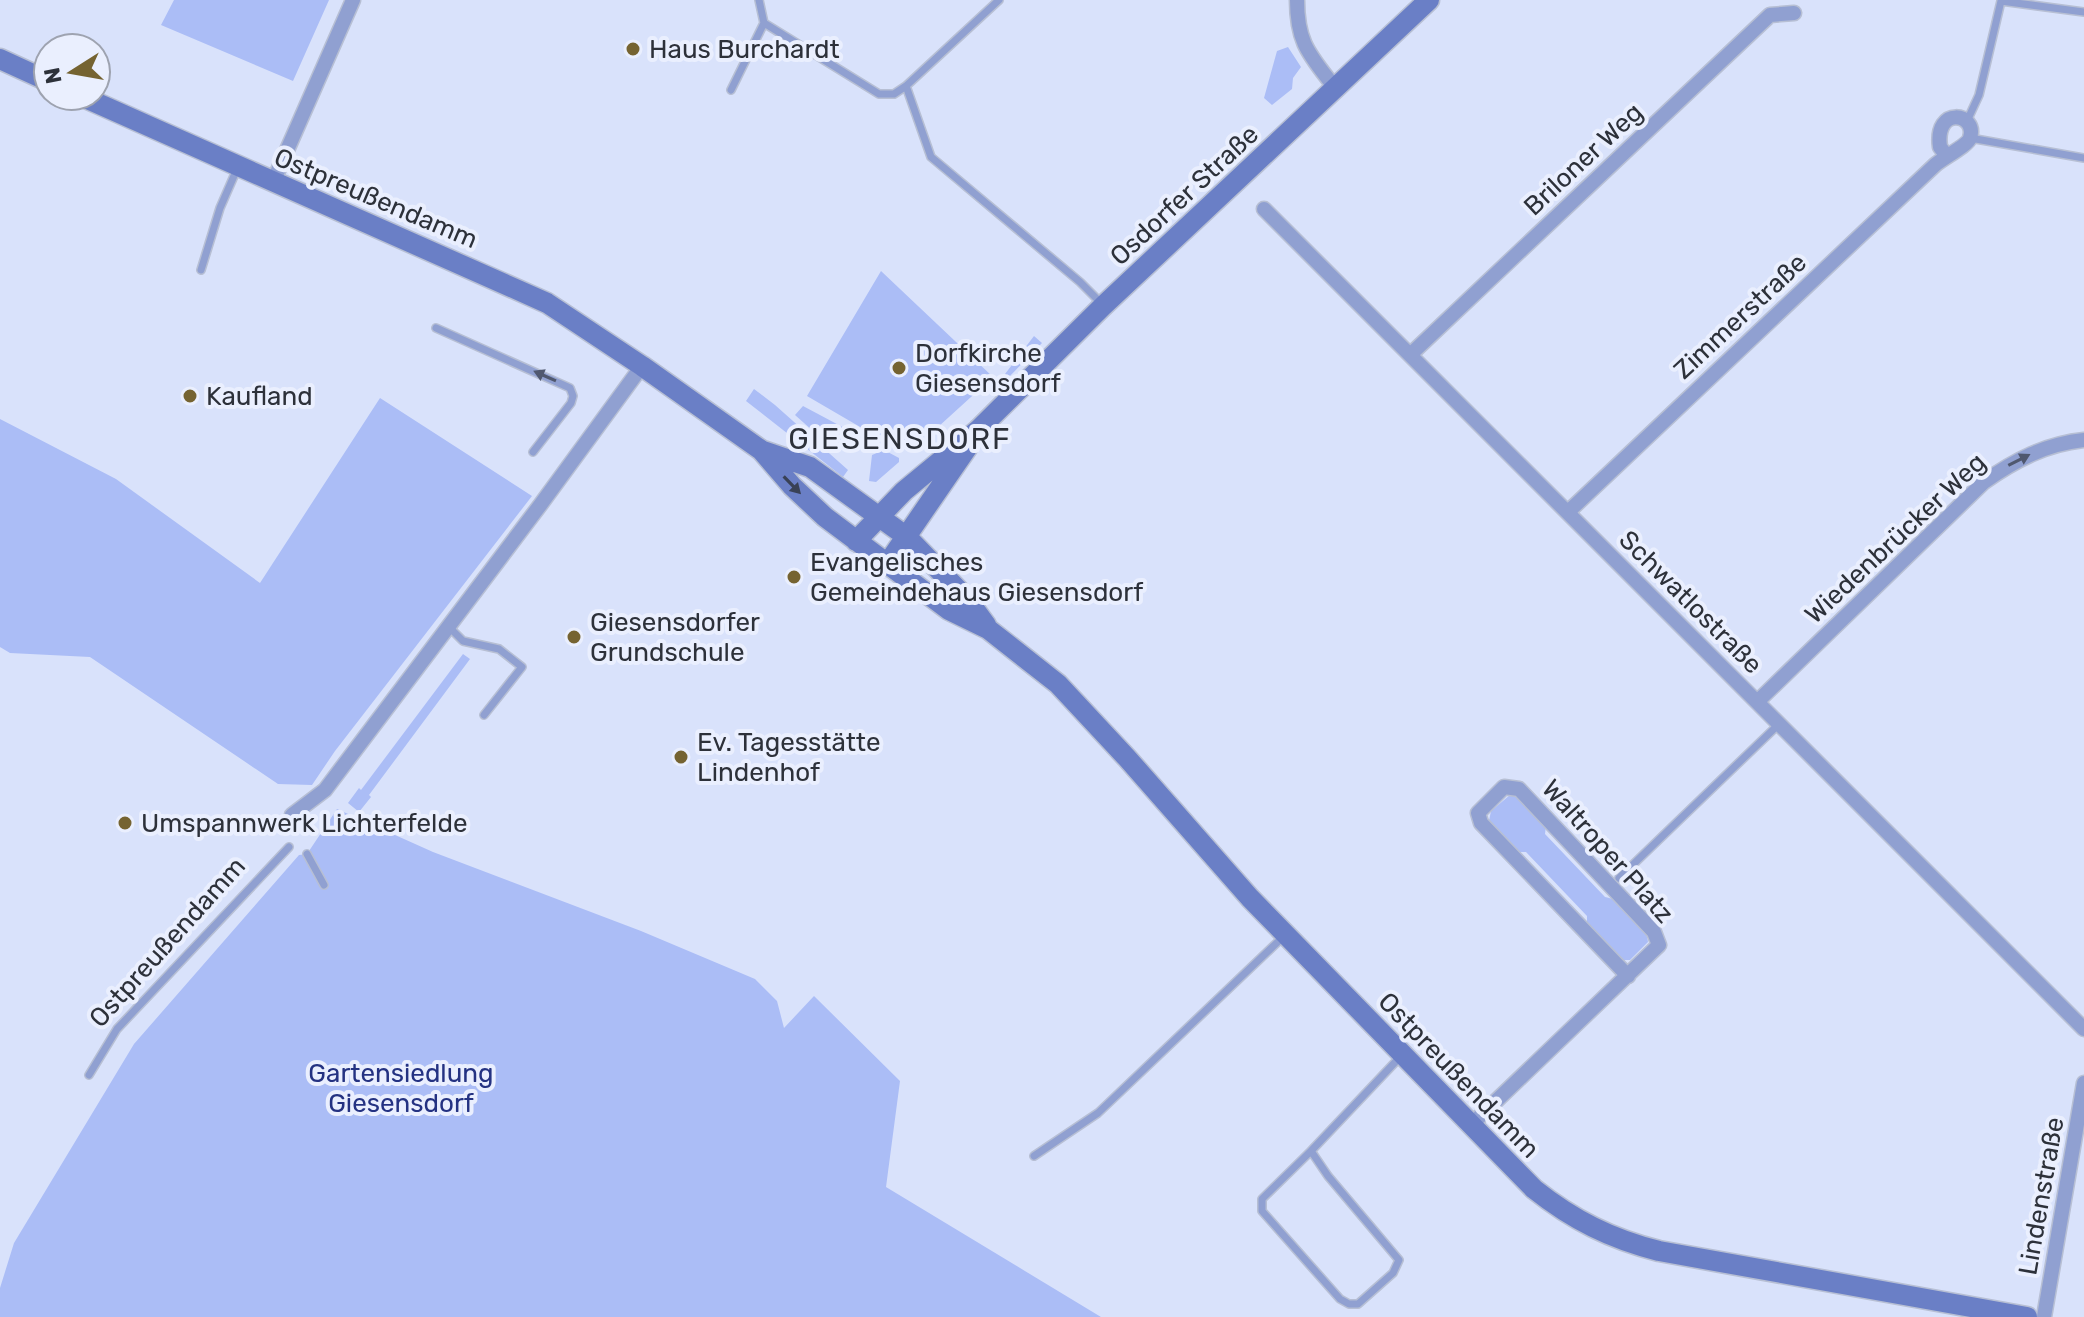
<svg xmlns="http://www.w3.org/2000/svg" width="2084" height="1317" font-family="Rubik,sans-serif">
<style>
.green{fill:#abbdf6}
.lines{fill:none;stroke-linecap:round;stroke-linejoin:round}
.lane-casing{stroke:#b7bfd4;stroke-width:10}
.street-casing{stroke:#b7bfd4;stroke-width:17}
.secondary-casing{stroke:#b7bfd4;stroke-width:23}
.lane{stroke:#90a0d1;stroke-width:7}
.street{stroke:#90a0d1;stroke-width:14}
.secondary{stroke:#6a7fc6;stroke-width:20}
.oneway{fill:#50586f}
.oneway2{fill:#394156}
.poi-dot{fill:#756331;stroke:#eaeffe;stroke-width:3}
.labels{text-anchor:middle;stroke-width:8;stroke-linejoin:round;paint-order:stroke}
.poi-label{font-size:26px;fill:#2d313a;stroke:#eaeffe;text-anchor:start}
.street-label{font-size:26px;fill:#2d313a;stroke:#eaeffe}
.park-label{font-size:26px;fill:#243282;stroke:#eaeffe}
.quarter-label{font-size:30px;letter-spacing:2px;fill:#2d313a;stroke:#eaeffe}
</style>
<rect width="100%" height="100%" fill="#d9e2fb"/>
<path class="green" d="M174,0H329L293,81L161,25Z
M1288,47L1301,67L1293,78L1292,89L1272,105L1264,98L1277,51Z
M881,271L993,377L916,447L904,448L891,445L807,396Z
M1034,336L1042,343L1008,378L1005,374Z
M754,389L775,405L848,470L843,477L746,401Z
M380,398L532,496L335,751L312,785L278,784L90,657L10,653L0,647V419L116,479L260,583Z
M803,406L850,431V439L831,447L795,415Z
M884,450L899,458V462L876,482L869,481L872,455Z
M463,654L470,659L369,795L371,797L359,812L348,803L359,788L361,790Z
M1510,795H1518L1546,825L1545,834L1605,897C1622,899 1647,924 1648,942L1630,960H1621L1587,926V916L1526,852H1515L1489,821L1491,811Z
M337,809L433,852L641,931L755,979L777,1001L784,1028L814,996L900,1081L886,1187L1101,1317H0V1288L14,1243L134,1044L299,855L307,854Z"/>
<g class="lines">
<g class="lane-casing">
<path id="lane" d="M759,0L764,23L879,94H894L906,86
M999,0L906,86L931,157L1080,282L1101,303
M731,90L764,23
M1967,121L1979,95L2001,1L2084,12
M1970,138L2084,158
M201,270L220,208L237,169
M436,328L570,388L573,396L571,403L533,452
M448,626L463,641L499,649L522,667L484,715
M307,854L324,885
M1619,878L1779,724
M89,1075L117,1029L289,847
M1311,1151L1262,1199V1211L1340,1299L1349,1304H1358L1393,1273L1399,1260L1328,1176L1311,1151L1401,1056
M1034,1156L1098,1113L1284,936"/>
</g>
<g class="street-casing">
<path id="street" d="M1297,0C1297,44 1310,55 1335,88
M273,182L353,0
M1264,209L2084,1029
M1411,354L1770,15L1794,13
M1568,512L1935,165C1943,158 1968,145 1970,138C1978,113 1934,105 1940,147L1946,155
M1757,702L1984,482C2015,460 2046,444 2084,440
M292,815L325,790L541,504L642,366
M1471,1125L1659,945L1654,932L1519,789L1504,787L1478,813L1481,823L1628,976
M2044,1317L2084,1083"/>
</g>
<g class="secondary-casing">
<path id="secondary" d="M0,59L48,81
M81,96L547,303L642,366L761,450L792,486L825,517L949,610L988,629L1058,684L1127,758L1250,898L1534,1189C1573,1220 1611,1239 1659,1251L2027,1317
M763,451L810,467L907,537L967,599L986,625
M856,541L904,491L978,430L1103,306L1429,0
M888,563L967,448"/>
</g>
<use href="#lane" class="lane"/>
<use href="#street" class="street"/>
<use href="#secondary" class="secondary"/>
</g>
<defs><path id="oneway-solid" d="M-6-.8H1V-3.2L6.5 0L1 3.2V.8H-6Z" transform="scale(2)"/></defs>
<g class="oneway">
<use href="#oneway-solid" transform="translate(545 376) rotate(-156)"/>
<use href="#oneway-solid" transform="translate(2019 460) rotate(-27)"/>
</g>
<use class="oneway2" href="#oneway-solid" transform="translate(792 485) rotate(46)"/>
<g class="poi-dot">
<circle cx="633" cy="49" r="8"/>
<circle cx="899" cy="368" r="8"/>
<circle cx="190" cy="396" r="8"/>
<circle cx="794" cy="577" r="8"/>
<circle cx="574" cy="637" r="8"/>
<circle cx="681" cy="757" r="8"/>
<circle cx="125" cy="823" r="8"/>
</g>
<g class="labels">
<g class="poi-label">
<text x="649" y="58">Haus Burchardt</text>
<text x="915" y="362">Dorfkirche<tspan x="915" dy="30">Giesensdorf</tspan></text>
<text x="206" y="405">Kaufland</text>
<text x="810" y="571">Evangelisches<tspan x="810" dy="30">Gemeindehaus Giesensdorf</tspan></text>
<text x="590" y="631">Giesensdorfer<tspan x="590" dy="30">Grundschule</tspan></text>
<text x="697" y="751">Ev. Tagesstätte<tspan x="697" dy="30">Lindenhof</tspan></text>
<text x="141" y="832">Umspannwerk Lichterfelde</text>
</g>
<g class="street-label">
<text transform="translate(1583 159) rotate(-43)" y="9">Briloner Weg</text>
<text transform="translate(1184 195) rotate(-43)" y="9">Osdorfer Straße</text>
<text transform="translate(376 198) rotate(23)" y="9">Ostpreußendamm</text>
<text transform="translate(1740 316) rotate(-43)" y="9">Zimmerstraße</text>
<text transform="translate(1895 538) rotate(-43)" y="9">Wiedenbrücker Weg</text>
<text transform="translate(1691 602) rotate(45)" y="9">Schwatlostraße</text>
<text transform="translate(1608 851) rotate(48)" y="9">Waltroper Platz</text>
<text transform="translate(167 942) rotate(-48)" y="9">Ostpreußendamm</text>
<text transform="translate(1459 1075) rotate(46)" y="9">Ostpreußendamm</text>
<text transform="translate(2041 1196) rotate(-80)" y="9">Lindenstraße</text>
</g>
<g class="park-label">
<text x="401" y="1082">Gartensiedlung<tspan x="401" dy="30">Giesensdorf</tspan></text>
</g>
<g class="quarter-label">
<text x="900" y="449">GIESENSDORF</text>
</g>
</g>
<g transform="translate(72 72) rotate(259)"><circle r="38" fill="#eaeffe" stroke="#9ea3b0" stroke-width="2"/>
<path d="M0-6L14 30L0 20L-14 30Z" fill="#756331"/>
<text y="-12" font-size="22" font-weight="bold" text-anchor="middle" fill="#2d313a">N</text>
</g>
</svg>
